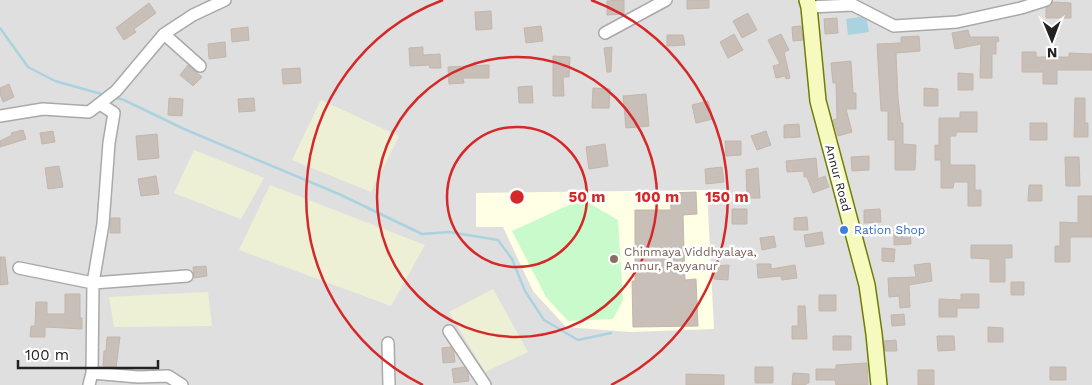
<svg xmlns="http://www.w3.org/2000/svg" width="1092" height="385" font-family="'Work Sans',sans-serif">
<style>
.residential{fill:#e0dfdf}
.education{fill:#ffffe5}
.farmland{fill:#eef0d5}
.park{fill:#c8facc}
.water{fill:#aad3df}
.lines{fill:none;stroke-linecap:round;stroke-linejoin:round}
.stream{stroke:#aad3df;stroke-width:2.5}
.building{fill:#c7bfb8;stroke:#c4b6ab}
.minor-casing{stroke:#a9a9a9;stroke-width:14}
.secondary-casing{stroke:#707d05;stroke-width:18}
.minor{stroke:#fff;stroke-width:11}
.secondary{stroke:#f7fabf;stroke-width:15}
.ring{fill:none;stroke:#d62828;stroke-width:2.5}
.shop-dot{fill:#3f7fe0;stroke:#fff;stroke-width:2}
.education-dot{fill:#8d6e63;stroke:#fff;stroke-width:2}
.labels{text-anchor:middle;stroke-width:5;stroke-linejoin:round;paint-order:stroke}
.street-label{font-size:12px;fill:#222;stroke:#fff}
.shop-label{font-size:12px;fill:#366cbe;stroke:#fff;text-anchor:start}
.education-label{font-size:12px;fill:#785e54;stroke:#fff;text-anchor:start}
.centre{fill:#d62828;stroke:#fff;stroke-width:2.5}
.ring-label{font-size:15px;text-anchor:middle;font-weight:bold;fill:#d62828;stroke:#fff;stroke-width:5;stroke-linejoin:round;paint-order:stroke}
</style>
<rect width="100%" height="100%" fill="#f2efe9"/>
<path class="residential" d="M0,0H1092V385H0Z"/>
<path class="education" d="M707,190L714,329L630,332L566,327L533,291L503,227H476V193Z"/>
<path class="farmland" d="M321,100L399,136L371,192L292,160Z
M194,150L264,178L241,219L174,193Z
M270,185L425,245L391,306L239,250Z
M493,289L528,352L485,372L449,312Z
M208,292L212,326L114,327L109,297Z"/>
<path class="park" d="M582,199L618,220L623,300L613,319L568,321L546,297L512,231Z"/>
<path class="water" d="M866,16L869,32L848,35L846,19Z"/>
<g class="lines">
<path class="stream" d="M0,28L28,67L55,81L105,95
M113,97L124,100L184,129L341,195L422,234L449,232L498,240L512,259L525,291L544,320L578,340L611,333"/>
</g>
<path class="building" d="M624,0V14L607,15V1Z
M687,0H709V8L687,9Z
M1053,2L1071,3V18H1046V8Z
M149,3L156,13L134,29L136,32L124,40L116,28Z
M491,11L492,29L476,30L475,12Z
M748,13L757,30L742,38L733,21Z
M837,18L838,33L825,34L824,19Z
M541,26L543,41L526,43L524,28Z
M801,26L803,40L793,41L792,27Z
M248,27L249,40L232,42L231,29Z
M968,30L970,37H998L999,41L996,42V54H992V78H980L981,44L955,49L952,33Z
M734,34L743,50L728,58L720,42Z
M781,34L789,50L784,52L790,78L786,79L785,76L776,78L773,66L780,64L768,40Z
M667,35H683L685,45L667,46Z
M919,36L920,51L896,53L898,98L901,123H903V144L916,145L915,170H895V140H888V111H881L877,44L901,43V37Z
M225,42L226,57L209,59L208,44Z
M423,47V55L440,54L441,68H430L429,65L410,66L409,48Z
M612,47L611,72H607L604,48Z
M1022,52H1036V57H1069V53L1092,54V70H1057V84H1043V72H1022Z
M553,56L570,57L569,77H563L564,96H553Z
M851,61L853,93H856V109H846L852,132L838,136L833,120L837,119L836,83H833L831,63Z
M188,65L202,77L193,86L180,75Z
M489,65V78H463L464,83L449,84L448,67Z
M300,68L301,83L283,84L282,69Z
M958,73L973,74V90H958Z
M9,84L14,97L3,102L0,94V88Z
M532,86L533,103H519L518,87Z
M593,88L610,89L609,108H592Z
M924,88L938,89V106H924Z
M646,94L649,126L626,128L623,96Z
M169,98L183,99L182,116L168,115Z
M254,98L255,111L239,112L238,99Z
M1075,98H1085V123H1088V137H1074Z
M708,101L713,119L696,123L692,105Z
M960,112H977V132H956V136H950V165H975V190H981V206H968V182H954L953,188H941V160H935V145H939V118H960Z
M1030,123H1047V140H1030Z
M799,124L800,137L784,138V125Z
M23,130L26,139L0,147V141L12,135L11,133Z
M53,131L55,142L42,144L40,133Z
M766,131L771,145L757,150L751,136Z
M157,134L159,158L138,160L136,136Z
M725,141H741V155L726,156Z
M605,144L608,166L589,169L586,147Z
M869,156V170L852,171L851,157Z
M1065,157H1079L1080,186H1066Z
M816,158L818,179L825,176L829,187L813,193L807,177H804V171L787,172L786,161Z
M59,166L63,187L48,189L45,168Z
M722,167L724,182L706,184L705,169Z
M758,168L760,198H747L746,170Z
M156,176L159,194L141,196L138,179Z
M1029,185H1042V201H1028Z
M696,192L697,214L683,215L685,280L696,279L698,326L633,327L632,281H635V210H671L670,193Z
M1078,196H1092V237H1070V262H1055V246H1060V222L1078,223Z
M732,209H747V224H732Z
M880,209L881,222L864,223V210Z
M807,217L808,230H794V218Z
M111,218H120V233H110Z
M894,230H910L911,244L894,245Z
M822,232L824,244L806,247L804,235Z
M774,236L776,247L762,250L760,238Z
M971,245H1012V258H1005V282H990V259L971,258Z
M882,248L895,249L894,262L882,261Z
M0,257H5L8,284L0,285Z
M930,263L932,281L909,285L910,307L900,308L899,296L889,297L888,278L916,277L914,265Z
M757,264H771V269L795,265L797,278L782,280L781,276L758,278Z
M729,265L728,280L714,279V266Z
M206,266L207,276L194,278L193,267Z
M1011,282H1024V295H1011Z
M65,294H80V318H82V329L45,327V337H30L31,326H35L36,302H47V314H65Z
M961,294H979V308H957V317H939V299L961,300Z
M819,295H836V311H819Z
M798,306H805L807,339H792V326H798Z
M904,314L905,325L892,326L891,315Z
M988,327L1003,328V342H988Z
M833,336H851V350H833Z
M937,336H954L955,350L938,351Z
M107,337H120L116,368L103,366L104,351H106Z
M896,340L897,351H885L884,341Z
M451,347L454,353L455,362L443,363L442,348Z
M867,363L868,385H836L835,380H816V369H836V365Z
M464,367L468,373L469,381L454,383L452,369Z
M755,367H773V383H755Z
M1050,367H1066V380H1050Z
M918,370H934V385H918Z
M793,373L809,374V383H806V385H792Z
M686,374L724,375V385H686Z"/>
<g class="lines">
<g class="minor-casing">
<path id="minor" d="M809,7L853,5L894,26L957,22L1021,8L1046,0
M605,33L666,0
M164,34L200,66
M0,116L43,109L89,112L116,91L164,34L193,15L225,0
M19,268L93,283L187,276
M449,331L485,385
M388,343L389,385
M92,373L93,283L103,224L109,143L114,113L100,104
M89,385L92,373L138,377L168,376L182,385"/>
</g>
<g class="secondary-casing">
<path id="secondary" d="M807,0L809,7L818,101L867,285L874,334L879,385"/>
</g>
<use href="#minor" class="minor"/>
<use href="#secondary" class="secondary"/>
</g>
<g class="ring">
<circle cx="517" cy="197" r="70"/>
<circle cx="517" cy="197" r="140"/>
<path d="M423 385A210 210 0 0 1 443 0M591 0A210 210 0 0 1 611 385"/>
</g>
<circle class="shop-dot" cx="844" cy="230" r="5"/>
<circle class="education-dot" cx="614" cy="259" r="5"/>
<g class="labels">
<g class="street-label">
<text transform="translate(838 178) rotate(75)" y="4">Annur Road</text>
</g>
<g class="shop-label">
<text x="854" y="234">Ration Shop</text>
</g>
<g class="education-label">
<text x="624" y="256">Chinmaya Viddhyalaya,<tspan x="624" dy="14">Annur, Payyanur</tspan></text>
</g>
</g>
<circle cx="517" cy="197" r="8" class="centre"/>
<g class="ring-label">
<text x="587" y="202">50 m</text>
<text x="657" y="202">100 m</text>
<text x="727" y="202">150 m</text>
</g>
<g transform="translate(1052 40) rotate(179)" stroke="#ffffff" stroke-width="4" paint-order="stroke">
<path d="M0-4L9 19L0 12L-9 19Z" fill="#222222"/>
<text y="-8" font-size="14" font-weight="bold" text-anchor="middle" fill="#222222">N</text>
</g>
<path d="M18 360v8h140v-8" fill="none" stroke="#222222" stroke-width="2.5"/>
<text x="25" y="360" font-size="15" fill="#222222" stroke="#ffffff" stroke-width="4" paint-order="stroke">100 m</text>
</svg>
